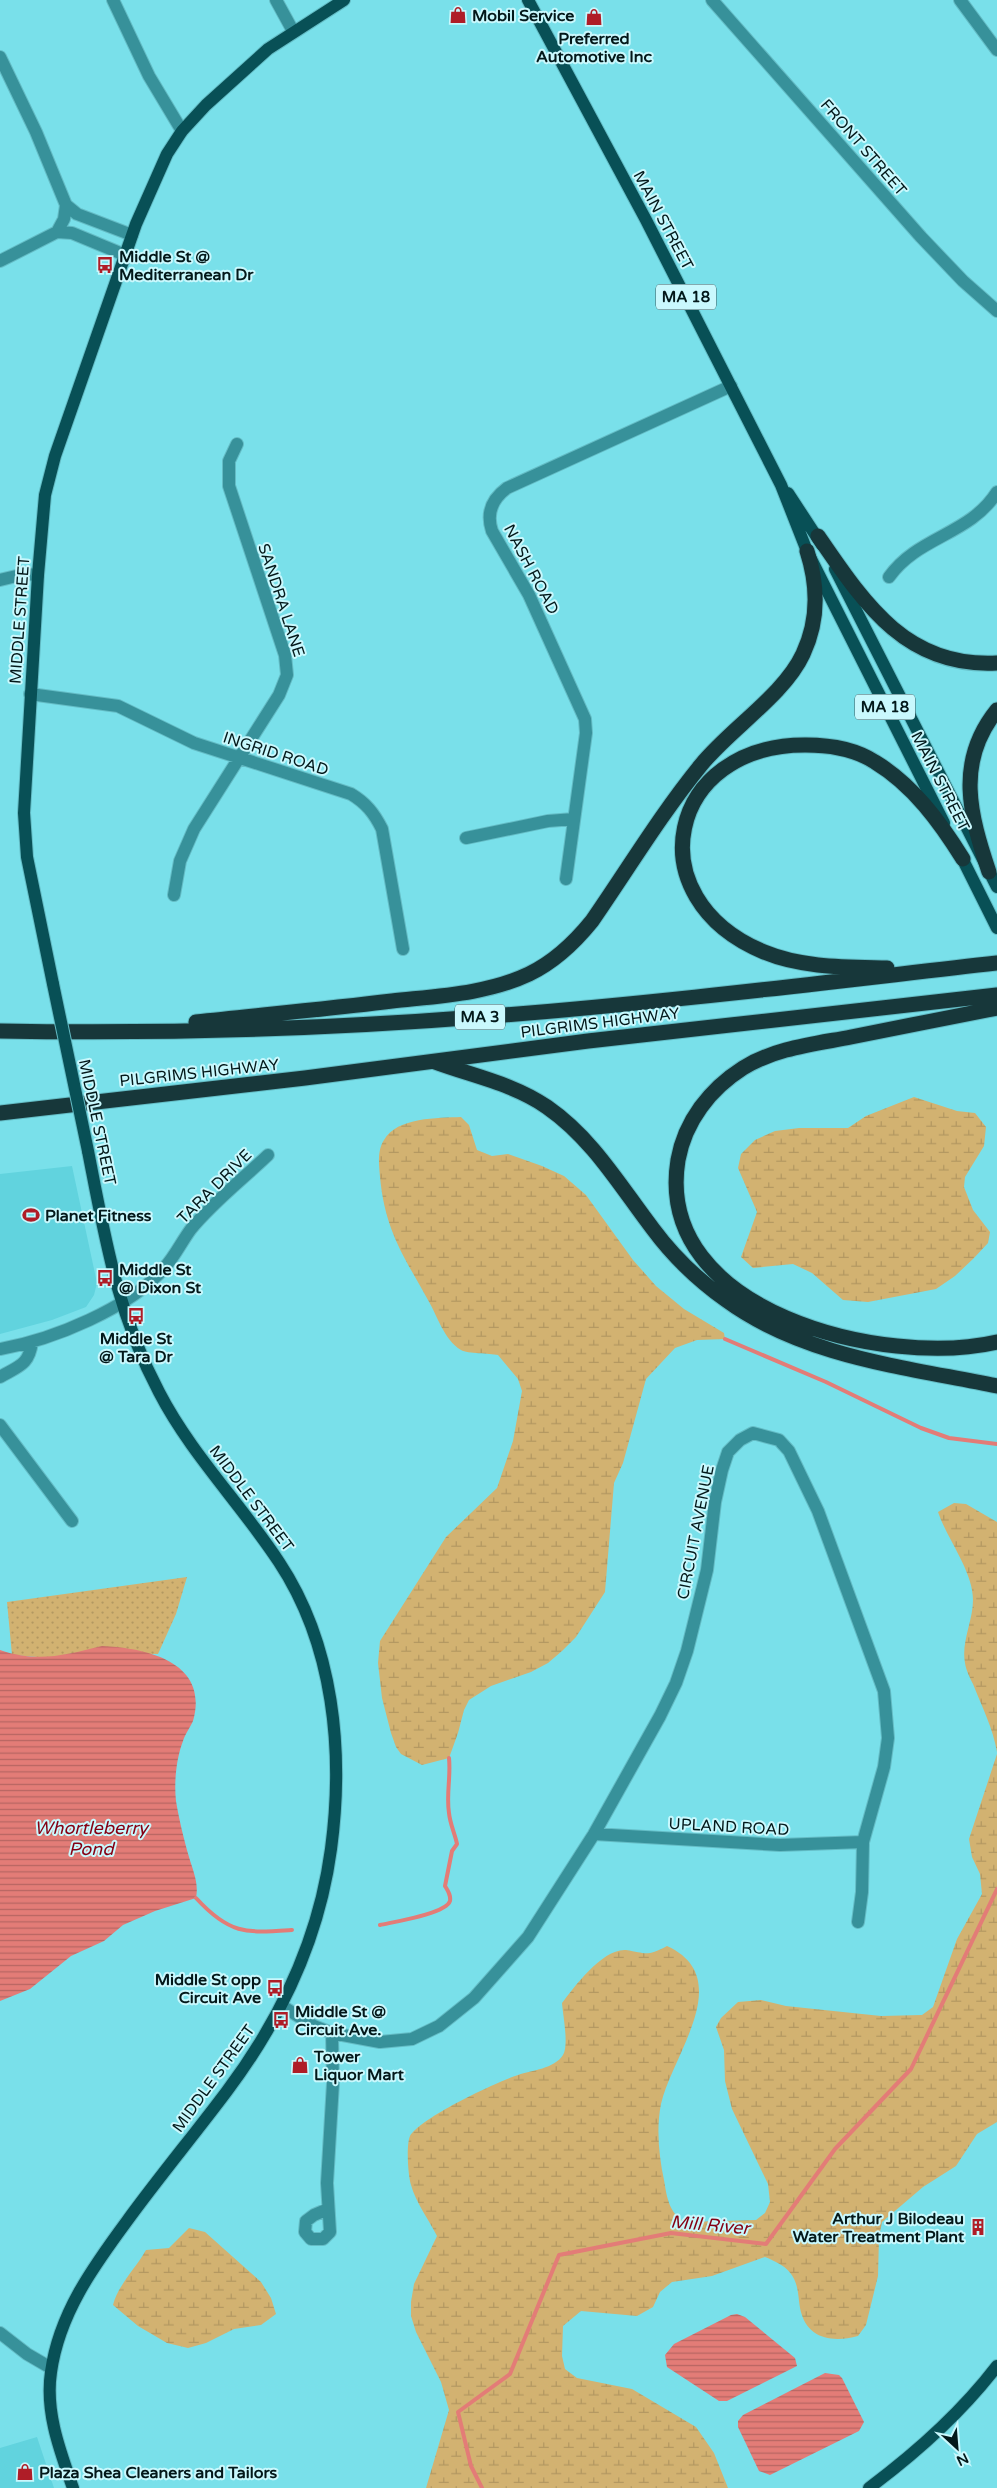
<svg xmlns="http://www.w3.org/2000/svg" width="997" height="2488" font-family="'Varela Round',sans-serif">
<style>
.built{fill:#61d3de}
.wetland{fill:url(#wetland-marsh)}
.park{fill:url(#park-dots)}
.water{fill:url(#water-rules)}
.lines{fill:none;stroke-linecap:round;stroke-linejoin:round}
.stream{stroke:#e37c77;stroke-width:4}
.minor-casing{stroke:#64bcc5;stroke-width:14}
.major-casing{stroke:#64bcc5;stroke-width:14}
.highway-casing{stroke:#64bcc5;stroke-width:17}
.minor{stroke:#37919a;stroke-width:12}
.major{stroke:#085056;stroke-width:12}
.highway{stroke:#17373a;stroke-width:15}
.major-bridge-casing{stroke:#64bcc5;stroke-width:14;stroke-linecap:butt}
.major-bridge{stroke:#085056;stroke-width:12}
.labels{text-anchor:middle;stroke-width:4;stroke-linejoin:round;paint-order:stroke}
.shield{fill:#c9f8fd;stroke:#3e5b5e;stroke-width:1}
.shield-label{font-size:15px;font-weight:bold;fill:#03181a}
.poi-label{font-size:16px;font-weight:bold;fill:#03181a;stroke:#c9f8fd;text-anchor:start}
.street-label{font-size:16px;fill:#03181a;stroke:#c9f8fd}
.water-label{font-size:18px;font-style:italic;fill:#850013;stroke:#c9f8fd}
</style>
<defs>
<pattern id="wetland-marsh" width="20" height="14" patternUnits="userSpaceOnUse" patternTransform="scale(1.25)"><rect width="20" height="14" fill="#d2b271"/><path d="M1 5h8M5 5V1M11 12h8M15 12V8" fill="none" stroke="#b39861"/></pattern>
<pattern id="park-dots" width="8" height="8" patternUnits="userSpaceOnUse" patternTransform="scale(1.25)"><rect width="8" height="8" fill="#d2b271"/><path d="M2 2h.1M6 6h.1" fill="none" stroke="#b39861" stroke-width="1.8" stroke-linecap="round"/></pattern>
<pattern id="water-rules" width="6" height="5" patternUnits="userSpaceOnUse" patternTransform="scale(1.25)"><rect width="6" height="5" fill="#e37c77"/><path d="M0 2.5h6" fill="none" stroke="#b66561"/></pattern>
</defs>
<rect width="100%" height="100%" fill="#79e0ea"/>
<path class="built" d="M72,1166L97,1283L94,1295L86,1307L52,1320L0,1334V1174Z
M37,2437L54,2488H0V2448Z"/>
<path class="wetland" d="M914,1097L957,1111L975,1113L986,1127L984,1146L965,1177L964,1187L973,1210L990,1232L988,1243L974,1258L955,1276L936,1289L868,1302L843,1300L812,1273L793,1264L753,1268L741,1257L757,1212L738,1168L741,1154L755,1140L775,1131L799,1128H848L866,1116Z
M461,1117L469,1125L477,1150L492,1156L508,1154L542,1166L564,1176L586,1195L633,1260L656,1286L684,1309L724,1333L725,1339L697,1340L675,1348L646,1379L623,1463L614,1483L605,1592L576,1637L562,1651L548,1663L531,1672L491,1686L469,1700L464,1710L458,1733L449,1758L422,1765L401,1754L396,1747L391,1733L382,1698L378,1663L380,1641L446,1537L497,1488L513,1441L522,1391L518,1379L498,1355C489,1353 468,1354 461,1350C444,1340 437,1315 428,1300C403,1255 385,1230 380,1177C379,1164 377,1151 384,1140C397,1117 438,1118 461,1117Z
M954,1503L966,1504L997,1522V1752C993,1728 982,1707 973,1684C970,1678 966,1670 965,1663C961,1642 973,1621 973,1600C973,1571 947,1539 938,1512Z
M997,1754V2122L977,2134L956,2166L923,2187L882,2222L879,2237L878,2276L866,2325L858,2336C832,2343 806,2339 800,2308C798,2297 799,2288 793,2277C788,2267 775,2261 765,2257L712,2276L672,2282L660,2292L653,2307L637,2316L581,2311L563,2326L562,2356L565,2369L577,2378L632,2389L696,2427L714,2453L728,2488H426L449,2410L441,2382L416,2332L411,2316V2302L414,2284L437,2236C429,2220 416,2203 411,2185C408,2176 406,2145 410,2136C420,2118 496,2082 518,2075C532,2070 554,2069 563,2055C569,2045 563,2016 562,2003C574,1987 603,1948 626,1950C646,1953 646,1957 667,1946C737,1978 672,2055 661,2104C656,2129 659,2156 664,2180C667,2198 669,2213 685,2222L756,2220L765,2213L770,2202L768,2184L732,2109L725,2081L724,2050L716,2027L721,2018L738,2002L761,2000L786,2006L881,2016L922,2015L933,2007L957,1939L982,1894L980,1874L972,1857L969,1839Z
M189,2228L205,2232L261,2282L271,2298L276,2314L261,2325L234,2329L206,2343L188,2348L167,2343L138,2326L113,2305C118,2285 136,2268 146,2250L169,2248Z"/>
<path class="park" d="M187,1577L176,1614L158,1654L74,1653L50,1658L12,1655L7,1602Z"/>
<path class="water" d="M102,1646C145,1648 210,1661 193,1721C190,1728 185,1734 183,1741C176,1759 174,1783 176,1801C179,1819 184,1840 189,1857C193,1871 199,1883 196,1898L155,1911L123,1925L104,1941L71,1956L30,1989L0,2001V1650C38,1663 65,1655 102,1646Z
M737,2314L745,2317L795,2358L797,2366L727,2401H719L667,2367L665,2355L674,2344L731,2315Z
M825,2373L839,2375L842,2378L864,2422L859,2431L770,2475L759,2471L738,2427V2421L743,2415Z"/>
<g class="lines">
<path class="stream" d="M725,1339L826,1382L921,1428L949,1438L997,1444
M196,1898C230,1935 246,1933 292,1930
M380,1925C393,1922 446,1914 450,1901C451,1895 448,1891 445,1886L452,1851L457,1844C455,1834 450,1824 449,1813C446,1795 451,1777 449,1758
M482,2488L471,2466L458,2412L510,2374L559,2255L671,2233L766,2244L835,2149L911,2069L997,1889"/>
<g class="minor-casing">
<path id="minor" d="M113,0L149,76L182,131
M276,0L293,31
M712,0L921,237L963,281L997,311
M960,0L997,50
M0,57L36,132L66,205L64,219L57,232L0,261
M66,205L77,214L132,235
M57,232L72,233L125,255
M889,577C918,536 970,535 997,492
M0,580L25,574L38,575
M30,694L118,706L194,743L351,794C366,803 374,813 382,829L403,949
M466,838L548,821L574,819
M566,879L586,733L585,719L529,595L492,531C486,513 492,499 507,488L731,386
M174,895L180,861L194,829L279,695L287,675L285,655L229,486V461L237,444
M0,1349C52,1340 131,1308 165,1267C175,1256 182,1241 191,1229C213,1202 243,1179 268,1155
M0,1377C19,1366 29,1365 32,1342
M0,1425L72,1521
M594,1834L780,1845L863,1842
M282,2006L314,2026L332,2033L380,2042L412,2039L439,2026L474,1998L528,1937L594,1834L660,1716L676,1683L687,1651L707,1570L715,1502L722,1470L728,1452L740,1440L753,1433L779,1440L789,1451L818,1511L884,1691L888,1738L884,1767L863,1842L862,1892L858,1922
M328,2209L314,2215L306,2221L305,2232L311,2239H323L330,2232L327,2183L333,2083L332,2033
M0,2333L27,2354L51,2368"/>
</g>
<g class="major-casing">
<path id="major" d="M528,0L646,220L781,485L807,551L944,823
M788,493L822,545
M835,569L997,887
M959,852L997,928
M53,984L27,857L24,813L38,575L45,495L55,456L136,224L167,154L182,131L206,105L268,49L344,0
M73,2488C60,2451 45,2412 51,2372C59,2314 93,2267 127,2221C159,2177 194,2135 227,2091C281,2019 319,1939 331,1849C344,1752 334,1645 279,1562C241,1504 191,1454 159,1392C117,1313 105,1238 88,1151
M869,2488C916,2453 961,2413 997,2366"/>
</g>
<g class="highway-casing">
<path id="highway" d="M818,536C864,603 906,668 997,663
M989,872C970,815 955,762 997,710
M887,968C847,967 802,968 764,952C634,898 668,744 806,745C830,745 855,749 875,762C913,785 940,822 963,859
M997,1008C948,1018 900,1027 851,1037C815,1044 775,1048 743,1068C710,1089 685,1121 678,1160C653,1313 886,1368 997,1342
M196,1022C261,1015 327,1009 392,1001C437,996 487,994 529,974C554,962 575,942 592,921C628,869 661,814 701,765C730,729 784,695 803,654C819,620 818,585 807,551
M0,1031C164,1034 329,1029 492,1016C661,1003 829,982 997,963
M435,1062C473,1076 514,1084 547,1107C593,1139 620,1186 653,1229C673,1256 698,1280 726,1300C804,1357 905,1367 997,1386
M0,1113L305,1078L588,1041L997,995"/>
</g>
<use href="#minor" class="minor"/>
<use href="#major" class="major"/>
<use href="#highway" class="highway"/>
<g class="major-bridge-casing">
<path id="major-bridge" d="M53,984L88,1151"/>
</g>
<use href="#major-bridge" class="major-bridge"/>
</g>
<defs>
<g id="shop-bare" transform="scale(1.35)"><path d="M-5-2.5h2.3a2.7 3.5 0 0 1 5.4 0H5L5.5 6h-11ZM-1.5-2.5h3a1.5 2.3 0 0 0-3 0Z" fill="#af1d27" stroke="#c9f8fd" stroke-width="2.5" paint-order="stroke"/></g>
<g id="bus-bare" transform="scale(1.35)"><path d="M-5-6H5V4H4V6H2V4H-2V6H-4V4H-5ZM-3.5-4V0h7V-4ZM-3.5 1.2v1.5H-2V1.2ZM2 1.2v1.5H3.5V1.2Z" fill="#af1d27" stroke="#c9f8fd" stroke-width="2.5" paint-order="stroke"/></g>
<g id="stadium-bare" transform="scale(1.35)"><path d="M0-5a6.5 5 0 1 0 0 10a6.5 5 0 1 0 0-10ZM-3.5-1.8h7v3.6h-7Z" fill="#af1d27" stroke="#c9f8fd" stroke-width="2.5" paint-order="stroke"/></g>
<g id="building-bare" transform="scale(1.35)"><path d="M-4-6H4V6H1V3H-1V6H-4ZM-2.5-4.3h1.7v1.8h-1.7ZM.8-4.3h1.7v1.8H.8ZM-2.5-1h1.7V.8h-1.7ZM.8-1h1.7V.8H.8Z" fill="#af1d27" stroke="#c9f8fd" stroke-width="2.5" paint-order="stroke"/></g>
</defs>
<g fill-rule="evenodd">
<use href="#shop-bare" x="458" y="15"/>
<use href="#shop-bare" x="594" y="17"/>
<use href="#bus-bare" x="105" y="265"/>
<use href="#stadium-bare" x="31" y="1215"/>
<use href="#bus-bare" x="105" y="1278"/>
<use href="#bus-bare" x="136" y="1316"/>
<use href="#bus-bare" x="275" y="1988"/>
<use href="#bus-bare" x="281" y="2020"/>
<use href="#shop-bare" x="300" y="2065"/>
<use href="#building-bare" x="978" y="2227"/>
<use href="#shop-bare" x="25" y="2472"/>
</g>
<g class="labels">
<g class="shield">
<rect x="656" y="284.5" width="60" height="25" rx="4"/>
<rect x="855" y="694.5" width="60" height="25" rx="4"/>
<rect x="455" y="1004.5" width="50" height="25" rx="4"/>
</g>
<g class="shield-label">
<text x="686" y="302">MA 18</text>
<text x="885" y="712">MA 18</text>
<text x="480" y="1022">MA 3</text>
</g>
<g class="poi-label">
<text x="472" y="21">Mobil Service</text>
<text x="594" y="44" text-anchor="middle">Preferred<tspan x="594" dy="18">Automotive Inc</tspan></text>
<text x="119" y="262">Middle St @<tspan x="119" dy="18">Mediterranean Dr</tspan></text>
<text x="45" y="1221">Planet Fitness</text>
<text x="119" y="1275">Middle St<tspan x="119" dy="18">@ Dixon St</tspan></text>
<text x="136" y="1344" text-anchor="middle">Middle St<tspan x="136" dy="18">@ Tara Dr</tspan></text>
<text x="261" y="1985" text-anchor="end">Middle St opp<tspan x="261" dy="18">Circuit Ave</tspan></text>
<text x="295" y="2017">Middle St @<tspan x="295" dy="18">Circuit Ave.</tspan></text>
<text x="314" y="2062">Tower<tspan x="314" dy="18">Liquor Mart</tspan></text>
<text x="964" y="2224" text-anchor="end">Arthur J Bilodeau<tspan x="964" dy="18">Water Treatment Plant</tspan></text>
<text x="39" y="2478">Plaza Shea Cleaners and Tailors</text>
</g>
<g class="street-label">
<text transform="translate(864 147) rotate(49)" y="6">FRONT STREET</text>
<text transform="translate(664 220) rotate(62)" y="6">MAIN STREET</text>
<text transform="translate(532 569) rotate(62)" y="6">NASH ROAD</text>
<text transform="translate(282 600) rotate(72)" y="6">SANDRA LANE</text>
<text transform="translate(19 620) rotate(-86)" y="6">MIDDLE STREET</text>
<text transform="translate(276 753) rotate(18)" y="6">INGRID ROAD</text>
<text transform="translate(941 781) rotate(63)" y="6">MAIN STREET</text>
<text transform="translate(600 1022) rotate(-7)" y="6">PILGRIMS HIGHWAY</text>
<text transform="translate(199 1072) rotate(-6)" y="6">PILGRIMS HIGHWAY</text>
<text transform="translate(98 1122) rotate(78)" y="6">MIDDLE STREET</text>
<text transform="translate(214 1186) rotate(-45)" y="6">TARA DRIVE</text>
<text transform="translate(252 1498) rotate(53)" y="6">MIDDLE STREET</text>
<text transform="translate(695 1532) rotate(-79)" y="6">CIRCUIT AVENUE</text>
<text transform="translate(729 1826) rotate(3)" y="6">UPLAND ROAD</text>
<text transform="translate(213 2078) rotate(-54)" y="6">MIDDLE STREET</text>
</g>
<g class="water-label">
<text x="91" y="1834">Whortleberry<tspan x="91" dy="21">Pond</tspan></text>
<text transform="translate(710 2225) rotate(5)" y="6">Mill River</text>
</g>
</g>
<g transform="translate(957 2448) rotate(154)" stroke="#c9f8fd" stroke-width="4" paint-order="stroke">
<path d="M0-4L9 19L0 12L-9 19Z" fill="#03181a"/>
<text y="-8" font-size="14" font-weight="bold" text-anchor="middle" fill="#03181a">N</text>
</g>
</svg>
